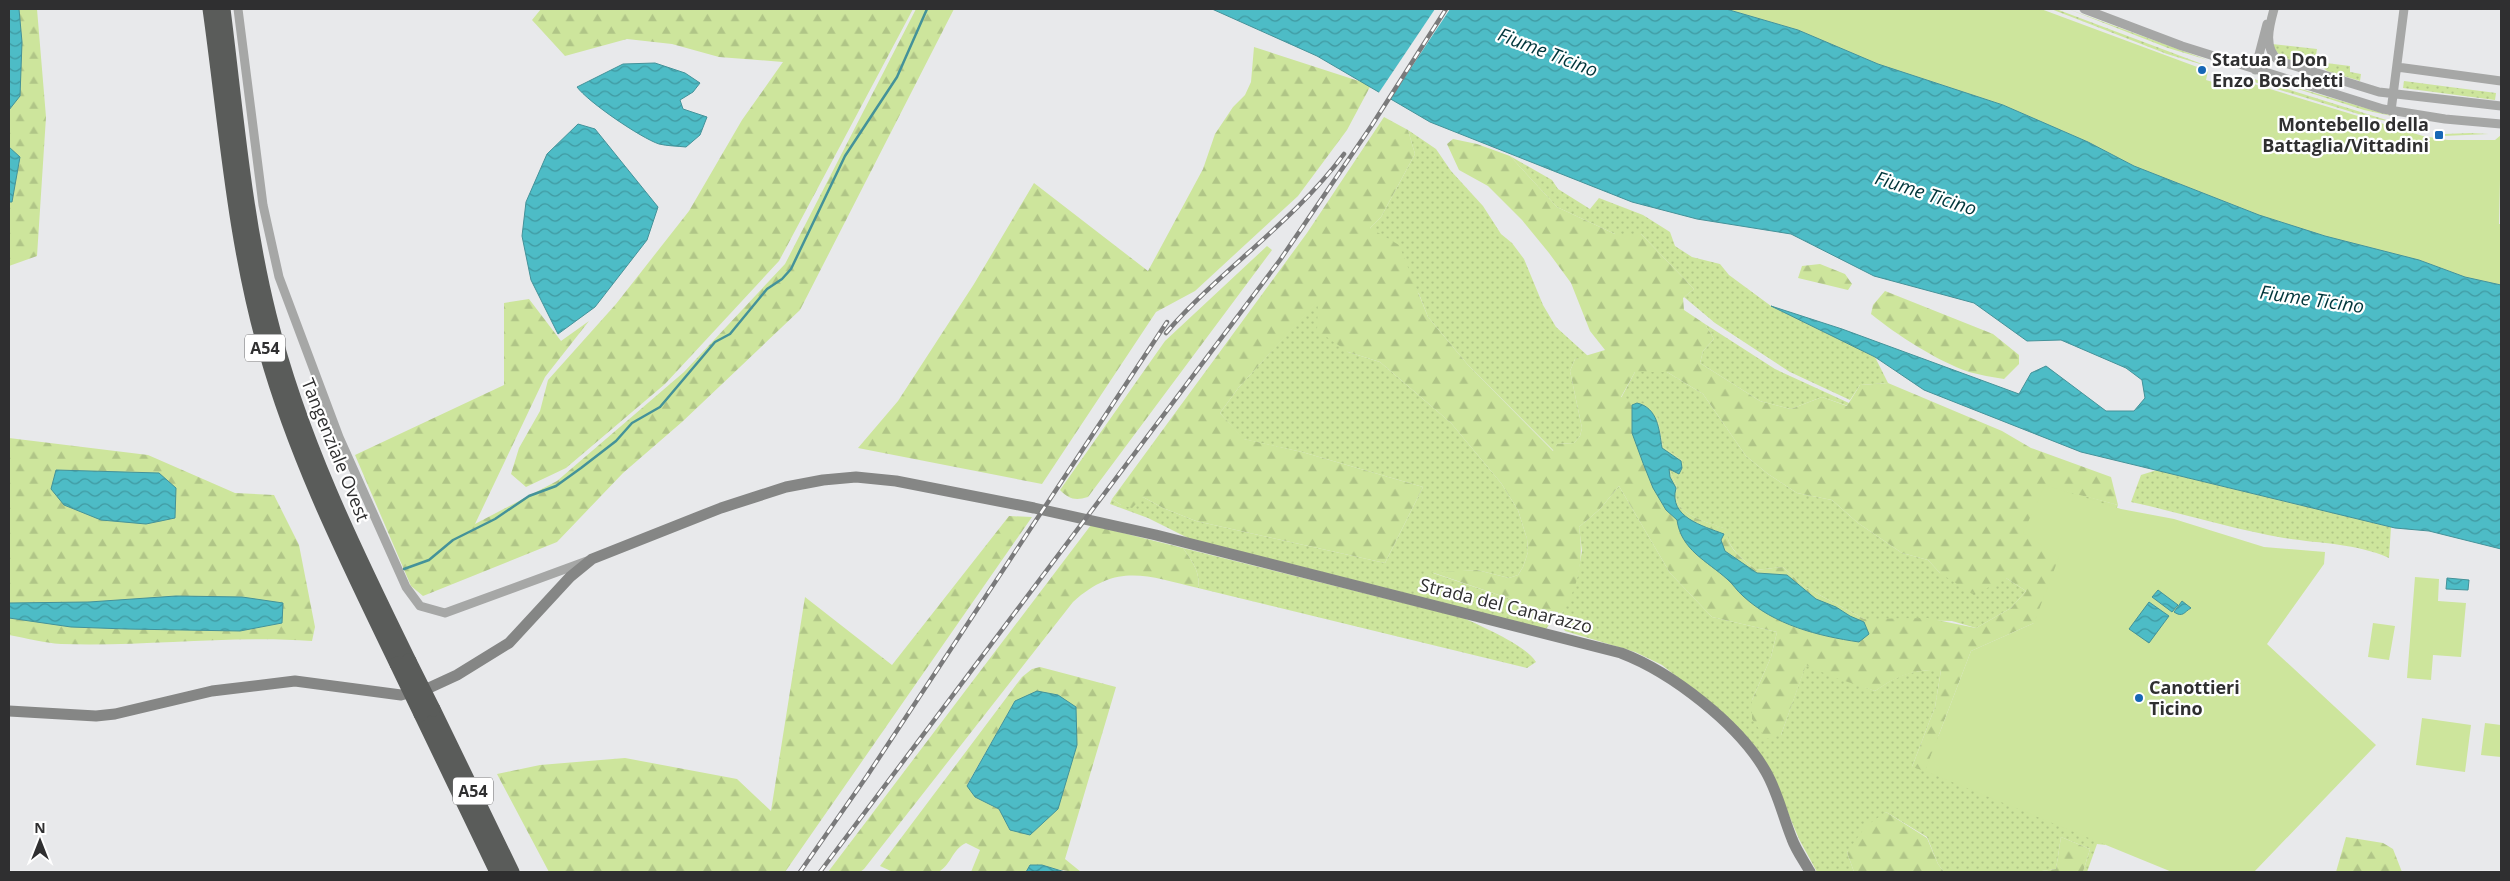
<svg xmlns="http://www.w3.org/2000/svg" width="2510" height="881" font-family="'Open Sans',sans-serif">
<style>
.grass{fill:url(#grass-dots)}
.forest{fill:url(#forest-firs);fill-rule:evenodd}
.park{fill:#cde59c}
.water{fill:url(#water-waves);stroke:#449299}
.pier{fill:#e8e9eb}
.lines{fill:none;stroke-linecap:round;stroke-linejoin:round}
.stream{stroke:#449299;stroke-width:2.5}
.street{stroke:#a6a7a6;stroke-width:9}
.secondary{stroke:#858685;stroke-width:11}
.highway{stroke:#5a5c5a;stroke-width:15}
.rail-casing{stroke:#7a7a7b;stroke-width:4.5}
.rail{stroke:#fff;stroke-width:2.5;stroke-dasharray:8;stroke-linecap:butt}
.highway-bridge{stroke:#5a5c5a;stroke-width:15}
.poi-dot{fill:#1667b6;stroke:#fff;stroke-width:2}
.labels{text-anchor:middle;stroke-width:4.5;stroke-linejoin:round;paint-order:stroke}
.shield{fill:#fff;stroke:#6d6d6e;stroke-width:1}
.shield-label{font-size:16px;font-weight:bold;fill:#2f2f30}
.poi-label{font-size:18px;font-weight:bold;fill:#2f2f30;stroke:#fff;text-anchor:start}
.street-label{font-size:18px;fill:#2f2f30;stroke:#fff}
.water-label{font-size:19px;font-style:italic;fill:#00363b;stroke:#fff}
</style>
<defs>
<pattern id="grass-dots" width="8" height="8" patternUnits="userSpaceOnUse" patternTransform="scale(1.25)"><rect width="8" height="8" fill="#cde59c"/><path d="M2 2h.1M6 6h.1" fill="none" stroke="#b0c587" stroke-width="1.8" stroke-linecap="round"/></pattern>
<pattern id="forest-firs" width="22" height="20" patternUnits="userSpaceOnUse" patternTransform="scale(1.25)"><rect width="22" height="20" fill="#cde59c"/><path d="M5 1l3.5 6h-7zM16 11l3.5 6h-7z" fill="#b0c587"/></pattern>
<pattern id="water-waves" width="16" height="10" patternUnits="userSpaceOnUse" patternTransform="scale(1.25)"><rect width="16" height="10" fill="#4dbcc6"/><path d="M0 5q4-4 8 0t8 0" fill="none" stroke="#4099a1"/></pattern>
</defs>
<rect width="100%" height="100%" fill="#e8e9eb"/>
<path class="grass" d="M2051,9H2056L2210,67L2167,54Z
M2068,9L2208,60L2168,48Z
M2272,44L2317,49L2314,67C2299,62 2278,61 2272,44Z
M2326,63L2350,66V72L2361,74L2360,81L2327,71L2324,68Z
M2251,74L2396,117L2364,110Z
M2251,78L2396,123L2368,117L2251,81Z
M2404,81L2496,93L2495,100L2403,88Z
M1408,130L1436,149L1451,171L1483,206L1501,234L1512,243L1524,259L1543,305L1556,327L1588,356L1575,359L1570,371L1582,428L1580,436L1574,443L1557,444L1554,451L1468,365L1428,317L1419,294L1370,228L1381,217L1415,154Z
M2470,133L2489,134L2443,136L2444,134Z
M1510,156L1552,180L1558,189L1590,209L1599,198L1643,215L1670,232L1675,246L1692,257L1720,264L1729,275L1771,306L1875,357L1888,383L1860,385L1850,400L1790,372L1715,323L1684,297L1694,289L1641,234H1615L1557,207Z
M1318,300L1348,352L1380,362L1451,423L1501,483L1518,510L1527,539L1528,552L1523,567L1518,575L1509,578L1477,570L1433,573L1537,608L1552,611L1551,622L1546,629L1196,542L1148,518L1110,504L1112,499L1121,505L1143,497L1163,508L1196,521L1385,563L1423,487L1302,452L1243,439L1220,413L1239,387Z
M1705,324L1775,369L1849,403L1848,406L1822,397L1791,409L1760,401L1700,363L1703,351L1714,339Z
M1635,372H1667L1703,394L1746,456L1768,474L1797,493L1832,500L1858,523L1902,553L1928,560L1940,573L2006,578L2026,591L2011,608L1976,628L1952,621L1864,619L1803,586L1783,567L1756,570C1742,558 1727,549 1726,529C1708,522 1669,515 1677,487L1670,471L1682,460L1663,447L1657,416L1621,398Z
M2157,470L2391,527L2389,558C2355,543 2321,544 2284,538C2232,529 2182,513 2131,502L2141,475Z
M2045,485L2118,505L2108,529L2105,845L2097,844L2087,872H2083L2090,849L2061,837L2056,869L2035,872H1944L1938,864L1927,837L1886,812L1847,852L1854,872H1817L1799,839L1773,777L1687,685L1662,665L1635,652L1565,631L1558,619V612L1562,613L1577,578L1582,551L1579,527L1600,509L1619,486L1670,573L1712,617L1777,632L1771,657L1752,700L1781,735L1806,664L1875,691C1897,675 1913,669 1941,670L1935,707L1912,767L2034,623Z
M1183,548L1464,618C1482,627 1526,645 1536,662L1527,668L1198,588C1201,573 1192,561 1183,548Z"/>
<path class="forest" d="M9,9H37L46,117L37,256L9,266Z
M541,9H913L779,261L665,384L566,468L526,487L511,474L519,448L540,411L548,380L616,304L689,211L742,120L783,62L719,57L672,44L627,39L565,56L532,20Z
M916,9H954L800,310L682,422L623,473L557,542L423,596L411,586L355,455L504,385V303L529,299L561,341L589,321L545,377L475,524L557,481L684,372L785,264Z
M1254,47L1371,85L1347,130L1298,196L1195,291L1156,312L1042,484L858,448L898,401L974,284L1034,183L1148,271L1203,169L1215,134L1233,107L1245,95L1251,82Z
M1384,117L1408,130L1415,154L1381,217L1370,228L1399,245L1428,317L1468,365L1553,451L1557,444L1574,443L1580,436L1582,428L1570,371L1575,359L1605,350L1590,331L1571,283L1549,253L1522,220L1488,186L1459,170L1447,144L1453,139L1477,144L1510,156L1557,207L1615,234H1641L1694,289L1683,298L1684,310L1705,324L1714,339L1703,351L1700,363L1760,401L1791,409L1822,397L1847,406L1860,385L1888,383L2002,431L2031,448L2111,477L2118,505L2045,486L2060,557L2034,623L1971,651L1925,771L1912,767L1935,707L1941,670C1914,669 1896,676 1875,691L1833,677L1806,665L1781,735L1766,739L1752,719V700L1771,657L1777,632L1712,617L1670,573L1619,486L1600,509L1579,527C1584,560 1579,585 1562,613L1537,608L1431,572L1477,570L1509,578L1518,575L1523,567L1528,552L1527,539L1518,510L1501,483L1451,423L1380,362L1348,352L1317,330L1318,301L1239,387L1220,413L1244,439L1302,452L1423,487L1385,563L1196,521L1163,508L1143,497L1132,508L1121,505L1112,499L1307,233ZM1635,372H1667L1703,394L1746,456L1768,474L1797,493L1832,500L1858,523L1902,553L1928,560L1940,573L1974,595L2006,578L2026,591L2011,608L1976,628L1927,618L1864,619L1803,586L1783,567L1756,570C1742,558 1726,549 1727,529C1708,522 1669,515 1677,487L1670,471L1680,476L1684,468L1682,460L1663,447L1657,416L1649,405L1621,397Z
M1267,246L1272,250L1088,497C1075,501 1069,499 1060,490L1165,341Z
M1820,264L1845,274L1852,284L1848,290L1798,278L1802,266Z
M1885,291L1993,334L2019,355V364L2004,379C1992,377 1980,375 1969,372C1937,361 1897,335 1871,314L1873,305Z
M9,438L148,455L235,493L274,495L299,545L315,627L312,641C229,635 145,647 61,644C44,643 26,638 9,635Z
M1009,516L1032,517L785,872H549L497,774L540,765L625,758L737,779L771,811L805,597L892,665Z
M1091,525L1183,548C1192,561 1201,573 1198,588C1147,576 1117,562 1073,602L864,869L860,872H828Z
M1040,667L1116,687L1065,859L1081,872C1063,872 1048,866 1030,865L1026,872H971L980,850L966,843C952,849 951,866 938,872H893L880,866L1022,677L1032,669ZM1015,701L1010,830L999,809L975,797L967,785Z
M1886,812L1927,838L1938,864L1944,872H1854L1847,852L1866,826Z
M2061,837L2090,849L2083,872H2035L2056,869Z
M2346,837L2383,843L2393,849L2402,872H2336Z"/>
<path class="park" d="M1726,9H2041L2208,71L2206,80L2216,83L2221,74L2423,136L2448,140H2495L2501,135L2499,224H2501V285L2465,277L2419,260L2325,236L2259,215L2134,166L2088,142L2003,105L1878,64L1798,30Z
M2045,485L2121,509L2174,519L2264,547L2325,552L2324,564L2267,644L2376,745L2254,872H2172L1925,771L1971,651L2034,623L2059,557L2023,533Z
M2415,577L2439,579L2438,601L2466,603L2461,657L2433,655L2431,680L2407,678Z
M2373,623L2395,626L2389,660L2368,657Z
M2422,718L2471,725L2465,772L2416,765Z
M2485,723L2501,725V757L2481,755Z"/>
<path class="water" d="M9,9H19L22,42L20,96L9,110Z
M1212,9H1726L1798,30L1878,64L2003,105L2088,142L2134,166L2259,215L2325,236L2419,260L2465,277L2501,285V549L2429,531L2395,528L2081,452L1924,390L1875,357L1771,306L1842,329L2019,394L2031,373L2046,366L2106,411H2134L2145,398L2142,380L2126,368L2061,340L2027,341L1974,303L1874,276L1791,234L1697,219L1632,202L1430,122L1317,56Z
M655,63L685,73L700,83L693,92L680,100L683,109L707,117L700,135L686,147C677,146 667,146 659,144C641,138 588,102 577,87L623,64Z
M578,124L595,129L658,207L647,240L595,307L558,334L531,280L522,236L526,202L547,154Z
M9,147L20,157L12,202H9Z
M1637,403C1658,408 1659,429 1662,448L1681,461L1682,468L1679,474L1669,469L1670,477L1676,488C1668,517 1703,526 1724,534L1721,540L1725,551L1757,573L1787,575L1816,599L1836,607L1850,616L1864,622L1869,634L1859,642C1818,636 1774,625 1743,596C1737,591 1733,584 1727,579C1707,561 1681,550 1677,520L1666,510L1653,488L1643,463L1632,433V405Z
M56,470L159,473L176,488L175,518L146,524L101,520L64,505L51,489Z
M2447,578L2469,580L2468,590L2446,589Z
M2158,590L2178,605L2172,612L2152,597Z
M176,596L242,597L283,603L282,623L240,631L126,629L71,627L9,618V603L89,602Z
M2182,601L2191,608C2184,612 2183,618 2174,612Z
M2149,602L2169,616L2149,643L2129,629Z
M1037,691L1058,695L1076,707L1077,745L1058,809L1030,835L1010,830L999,809L975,797L967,786L1015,701Z
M1030,865H1042L1065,872H1026Z"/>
<path class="pier" d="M1435,9H1450L1389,101L1378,94Z"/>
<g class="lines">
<path class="stream" d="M404,569L429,560L453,540L495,519L529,496L556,486L581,468L616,441L632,423L660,407L715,342L730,334L767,289L782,279L791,269L845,156L897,77L927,9"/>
<path class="street" d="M238,9L263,205L279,277L339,437L406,587L420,606L445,613L587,561
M2084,9L2182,46L2383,109L2445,119L2501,124
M2274,9C2269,27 2263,48 2279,61L2379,92L2501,106
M2397,67L2501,81
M2255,70L2267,24
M2391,111L2404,9"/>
<path class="secondary" d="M9,711L96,716L115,714L212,691L295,681L401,695L431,687L457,675L509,643L570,577L592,559L721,508L786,487L823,480L856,477L896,481L1034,508L1156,535L1621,653C1671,672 1739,724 1766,772C1778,793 1783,817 1792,839C1796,850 1804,861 1810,872"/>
<path class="highway" d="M210,9C226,123 234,240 266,351C297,461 348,562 397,664
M223,9C236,111 244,215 269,315C299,437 354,549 409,661
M433,709L512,872
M421,714L497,872"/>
<g class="rail-casing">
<path id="rail" d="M1166,333C1221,269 1293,223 1344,154
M800,872L867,776L1167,322
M820,872L1280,260L1372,125L1446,9"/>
</g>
<use href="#rail" class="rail"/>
<path class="highway-bridge" d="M409,661L433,709
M397,664L421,714"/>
</g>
<g class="poi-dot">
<circle cx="2202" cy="70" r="5"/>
<rect x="2434" y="130" width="10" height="10" rx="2.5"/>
<circle cx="2139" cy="698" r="5"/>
</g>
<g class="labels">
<g class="shield">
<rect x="245" y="334.5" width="40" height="27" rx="4"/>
<rect x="453" y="777.5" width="40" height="27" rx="4"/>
</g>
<g class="shield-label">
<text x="265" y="354">A54</text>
<text x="473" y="797">A54</text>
</g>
<g class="poi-label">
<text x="2212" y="66">Statua a Don<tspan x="2212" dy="21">Enzo Boschetti</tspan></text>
<text x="2429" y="131" text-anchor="end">Montebello della<tspan x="2429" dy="21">Battaglia/Vittadini</tspan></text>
<text x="2149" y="694">Canottieri<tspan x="2149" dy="21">Ticino</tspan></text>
</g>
<g class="street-label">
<text transform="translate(335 450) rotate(68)" y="6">Tangenziale Ovest</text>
<text transform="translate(1506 606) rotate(14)" y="6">Strada del Canarazzo</text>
</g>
<g class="water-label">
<text transform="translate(1548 52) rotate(21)" y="7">Fiume Ticino</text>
<text transform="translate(1926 193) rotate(18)" y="7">Fiume Ticino</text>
<text transform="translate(2312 299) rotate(8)" y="7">Fiume Ticino</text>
</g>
</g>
<rect width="2510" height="881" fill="none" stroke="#2f2f30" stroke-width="20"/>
<g transform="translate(40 841)" stroke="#ffffff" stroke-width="4" paint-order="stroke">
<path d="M0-4L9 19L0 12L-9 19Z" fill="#2f2f30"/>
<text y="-8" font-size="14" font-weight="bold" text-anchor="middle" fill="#2f2f30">N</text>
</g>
</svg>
